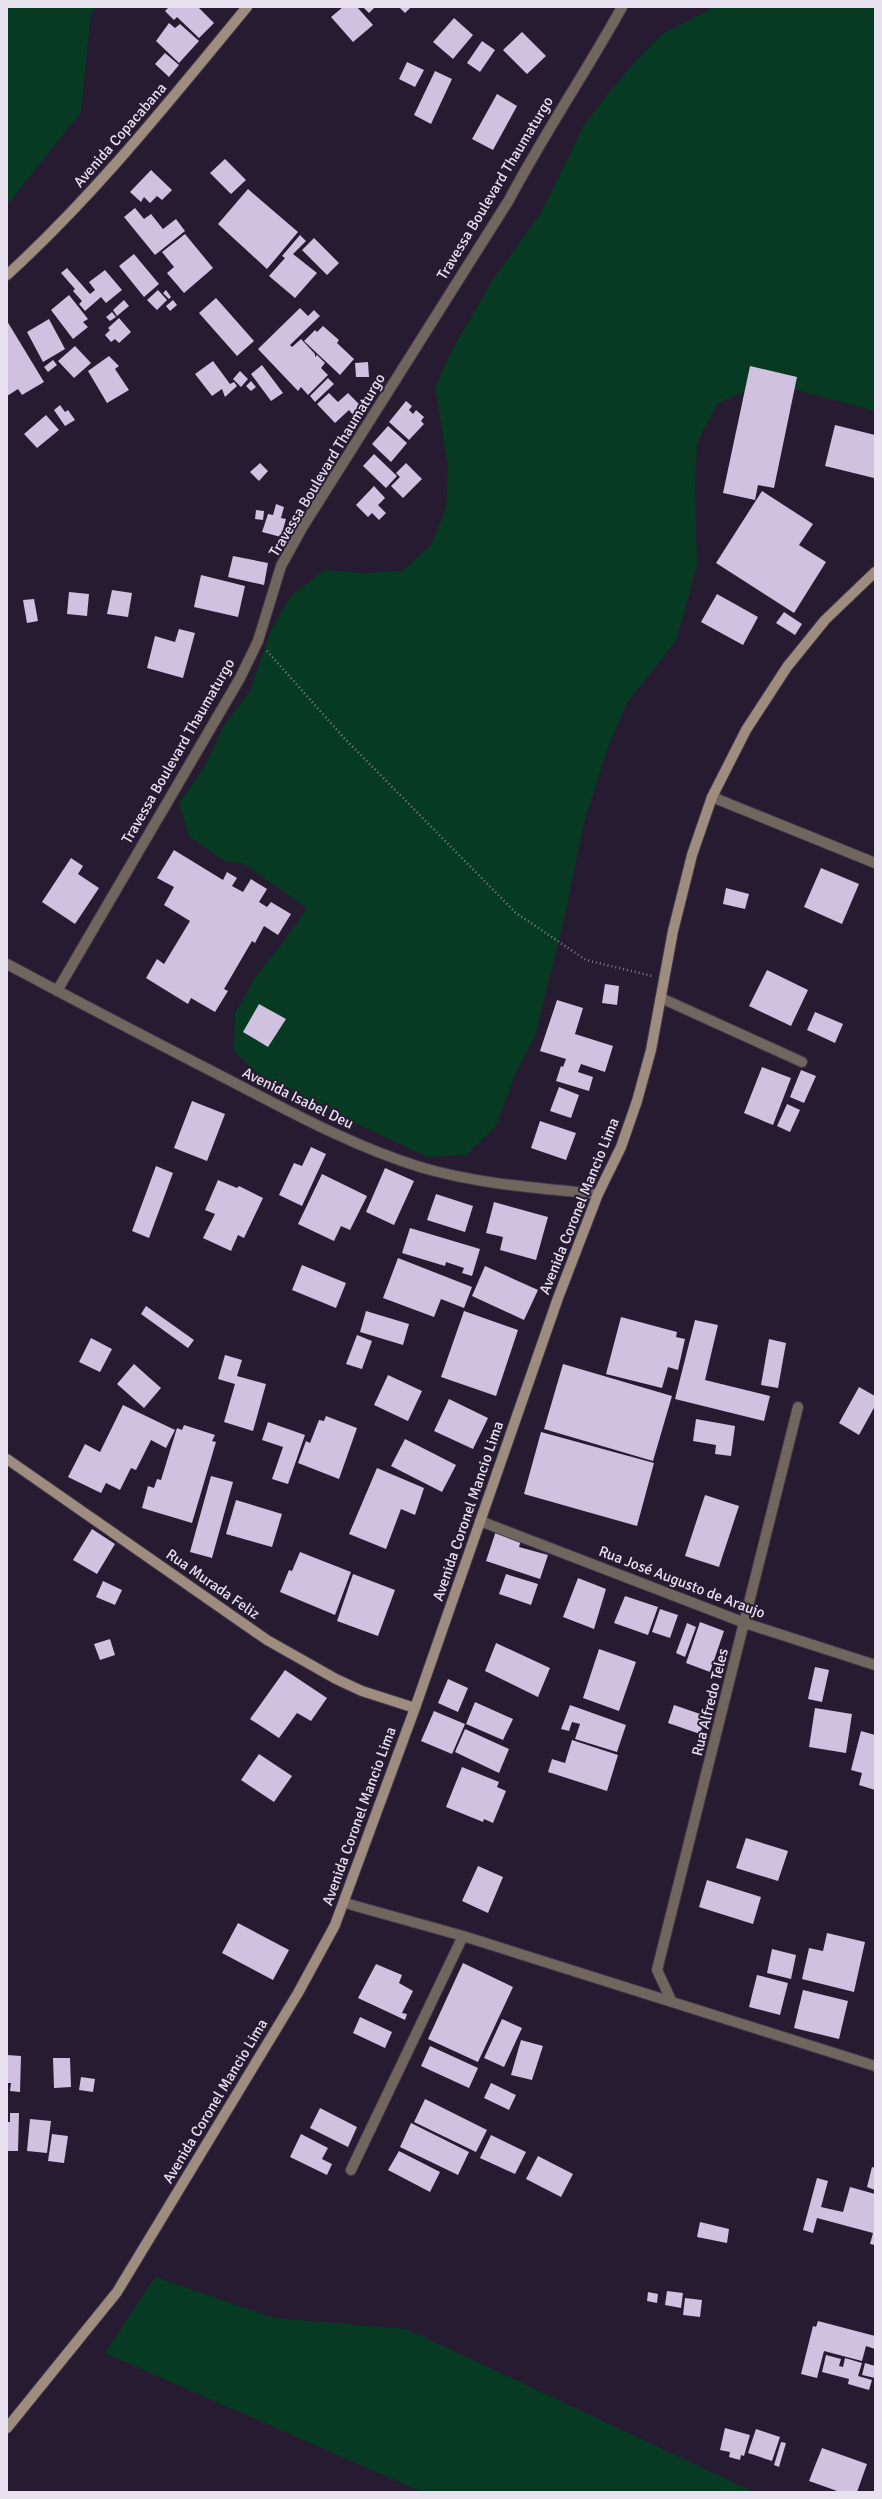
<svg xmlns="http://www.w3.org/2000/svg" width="882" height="2499" font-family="Signika,sans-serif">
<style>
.green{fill:#073a22}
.building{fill:#cfc1df}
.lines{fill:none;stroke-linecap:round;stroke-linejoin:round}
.street-casing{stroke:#41374c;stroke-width:12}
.secondary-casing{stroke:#41374c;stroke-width:12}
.path{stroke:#877e90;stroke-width:2.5;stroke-dasharray:1 3;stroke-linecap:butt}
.street{stroke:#70665d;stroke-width:10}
.secondary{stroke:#9e8d7f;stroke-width:10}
.labels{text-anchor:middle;stroke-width:4;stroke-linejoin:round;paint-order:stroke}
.street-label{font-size:15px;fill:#e8e1f0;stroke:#261b31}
</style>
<rect width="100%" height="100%" fill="#261b31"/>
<path class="green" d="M7,7H98L91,13L81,112L7,205Z
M715,7H875V411L796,390L756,386L717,404L697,443L695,485L697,566L676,641L627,703L608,747L584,822L564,920L535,1036L516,1072L496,1126L466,1155L428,1157L355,1123L284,1086L265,1080L234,1052L235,1013L256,976L281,945L307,908L243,863L226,862L189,836L179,803L205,766L223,727L250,691L271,630L290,597L324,570L362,573L403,571L431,545L446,508L448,467L435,387L452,350L492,281L540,214L583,127L606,96L634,63L662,34Z
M155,2277L274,2318L407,2329L754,2492H422L105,2353Z"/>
<path class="building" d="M169,7H198L214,23L199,38L177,17L174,20L165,11Z
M343,7H357L373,25L353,42L331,17Z
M363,7H375L369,13Z
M399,7H411L405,13Z
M454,18L473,35L453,59L433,42Z
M169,23L175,28L180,24L199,41L179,63L156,41Z
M522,32L546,56L527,74L503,50Z
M482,41L495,50L480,72L467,63Z
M165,53L179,65L169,77L155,64Z
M407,62L424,70L415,87L399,79Z
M435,71L452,79L431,124L414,115Z
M497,94L517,106L493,150L472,139Z
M225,159L246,180L231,194L210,173Z
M151,170L172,190L162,200L157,196L150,203L144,197L141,202L130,192Z
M248,189L298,232L267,269L218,224Z
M135,208L144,219L151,214L163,229L176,219L185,231L155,255L124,217Z
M185,234L213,268L184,293L167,273L174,267L162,252Z
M300,235L306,241L293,254L317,273L295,298L269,276L285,258L282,256Z
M314,238L339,263L327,275L302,250Z
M134,254L159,284L144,297L119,266Z
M67,268L90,294L95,290L89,282L105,270L122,290L106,303L101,297L85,311L79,304L82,301L73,291L75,289L61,273Z
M158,290L167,300L157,310L147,300Z
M166,290L171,297L169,299L163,293Z
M69,295L88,319L83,322L88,327L73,339L51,310Z
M216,298L254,341L237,356L199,313Z
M124,300L129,306L117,316L113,310Z
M173,300L177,305L170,311L166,306Z
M300,308L308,316L314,310L320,316L290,345L292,347L301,339L315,354V357L317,355L325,363L321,368L328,375L308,395L301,387L298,391L258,349Z
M112,312L116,317L110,321L106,317Z
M119,318L131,332L119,343L115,339L111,342L105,335L110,330L108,328Z
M49,319L65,349L43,362L27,332Z
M7,321L44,382L22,395L18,389L7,396Z
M323,326L339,340L337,343L354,359L340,375L304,341L315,330L317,332Z
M75,346L91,363L74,378L58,361Z
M109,356L119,366L115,369L129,390L107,403L88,371Z
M53,360L57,365L48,372L44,367Z
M213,361L230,384L234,382L237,386L225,397L222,389L212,396L195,374Z
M368,362L369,377H356L355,363Z
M262,365L283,393L271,401L251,374Z
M750,366L797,377L774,488L758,485L755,500L723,493Z
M240,371L248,379L241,387L233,379Z
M328,378L334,384L315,402L310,396Z
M251,381L256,387L251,391L246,386Z
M329,393L338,402L348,393L362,407L353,415L349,410L335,423L317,404Z
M406,401L412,406L409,410L413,414L416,410L424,417L421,421L424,424L409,440L389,422Z
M60,405L65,412L68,410L75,420L65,426L54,410Z
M46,415L59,430L37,448L24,434Z
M835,425L875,435L874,478L825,466Z
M388,426L407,443L391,462L372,444Z
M374,454L397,476L386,488L363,466Z
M260,463L268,471L259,481L250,472Z
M406,463L422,479L403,498L391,486L400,477L396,473Z
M374,486L385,498L378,505L386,513L379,520L372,513L368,517L356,505Z
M762,491L813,524L799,545L826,562L794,613L716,563Z
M276,504L284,507L281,518L286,519L281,537L262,532L268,514L273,515Z
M256,510L264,511L263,520L255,519Z
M233,556L268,563L264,585L228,577Z
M201,575L245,586L238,617L194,607Z
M112,590L132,593L128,617L107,614Z
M69,592L89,594L87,616L67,614Z
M717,594L758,617L743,645L701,622Z
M34,599L38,621L27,623L23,600Z
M784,612L802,624L795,635L776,623Z
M179,629L195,633L183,678L147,668L155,636L175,642Z
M174,850L223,880L227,872L237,878L232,886L243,892L251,879L267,889L259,902L267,907L271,902L291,914L278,935L264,926L255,943L252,941L224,989L228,991L215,1012L191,998L188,1004L146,978L157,959L164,964L190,921L164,905L174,887L157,878Z
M71,858L83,866L78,874L99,888L75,924L42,902Z
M821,868L859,884L842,924L804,907Z
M726,888L749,894L745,909L723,904Z
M767,970L808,990L791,1026L749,1006Z
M605,984L619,986L617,1005L602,1003Z
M557,1000L583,1008L575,1034L613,1046L605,1072L581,1064L578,1072L593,1077L589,1091L556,1081L561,1066L563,1067L566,1059L540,1051Z
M259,1004L286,1019L268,1047L243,1032Z
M815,1012L843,1024L835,1043L807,1030Z
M762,1067L791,1078L773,1125L744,1113Z
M801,1070L816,1076L804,1103L790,1097Z
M559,1087L579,1095L571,1118L550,1111Z
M192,1101L225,1114L207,1161L174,1148Z
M787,1104L800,1110L790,1132L777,1126Z
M540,1121L576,1133L566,1160L531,1148Z
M311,1147L326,1154L302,1206L279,1195L294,1163L302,1166Z
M156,1166L173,1173L149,1238L132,1231Z
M385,1168L414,1181L394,1225L366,1212Z
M322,1174L367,1196L350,1230L341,1226L334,1241L298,1224Z
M218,1180L237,1188L239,1186L263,1198L244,1238L238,1235L231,1251L203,1238L215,1214L205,1210Z
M436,1194L473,1206L465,1232L427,1220Z
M494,1202L548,1217L536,1260L500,1250L503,1237L486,1233Z
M410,1228L480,1249L472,1276L462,1273L464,1268L446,1262L445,1266L402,1253Z
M398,1258L472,1287L464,1308L441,1299L434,1317L383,1298Z
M302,1265L346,1283L336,1308L292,1290Z
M485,1266L538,1290L524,1320L472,1296Z
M146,1306L194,1340L188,1348L141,1314Z
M366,1311L409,1324L403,1345L360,1332Z
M464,1311L518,1330L496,1396L441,1377Z
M621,1317L677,1332L676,1337L685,1339L678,1370L668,1367L662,1388L606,1374Z
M695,1320L718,1325L705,1380L770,1396L764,1421L675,1399Z
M357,1335L372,1341L362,1369L346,1364Z
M91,1338L112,1349L100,1372L79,1362Z
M769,1339L786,1343L778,1388L761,1385Z
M225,1355L242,1360L237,1376L266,1384L253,1431L224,1422L235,1384L218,1379Z
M134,1364L161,1388L144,1408L117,1384Z
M563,1364L672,1396L653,1461L544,1429Z
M388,1375L422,1391L408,1421L374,1405Z
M859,1387L875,1396V1406L859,1435L839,1423Z
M449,1399L488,1418L473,1449L434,1431Z
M123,1405L175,1430L166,1448L151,1440L136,1470L131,1468L120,1490L106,1483L101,1493L68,1477L85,1444L100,1452Z
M326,1416L357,1428L339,1479L298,1463L306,1441L310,1443L319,1420L324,1421Z
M696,1419L735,1426L731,1456L715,1454L716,1445L693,1441Z
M268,1422L305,1435L288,1484L272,1479L283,1447L262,1440Z
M184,1425L215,1435L212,1441L216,1442L192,1523L142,1508L148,1486L154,1488L157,1479L161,1480L177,1428L182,1430Z
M541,1432L654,1463L637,1526L524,1494Z
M405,1439L456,1465L442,1492L391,1466Z
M377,1468L424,1488L415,1515L401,1509L386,1549L349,1534Z
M211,1476L233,1482L212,1558L190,1552Z
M705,1495L739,1506L719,1567L685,1556Z
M236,1500L282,1514L272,1547L226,1534Z
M92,1529L115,1544L97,1574L73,1560Z
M496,1531L521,1540L519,1547L548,1555L540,1579L486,1561Z
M300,1552L351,1572L335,1615L280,1592L289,1570L292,1571Z
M353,1574L395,1590L378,1636L337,1621Z
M506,1574L538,1584L531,1605L499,1594Z
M578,1578L606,1589L594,1629L563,1617Z
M103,1581L122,1590L115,1605L96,1597Z
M625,1596L658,1607L648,1635L614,1623Z
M660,1609L678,1615L670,1638L652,1632Z
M700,1622L724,1631L710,1672L686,1663Z
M687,1623L696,1627L685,1657L676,1653Z
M110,1639L115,1655L100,1660L94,1644Z
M496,1643L550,1668L538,1697L485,1671Z
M599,1649L636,1662L619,1711L583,1698Z
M815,1667L829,1670L822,1702L808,1699Z
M285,1670L327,1698L311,1721L297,1713L279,1738L250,1719Z
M448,1679L468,1688L458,1712L438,1703Z
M475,1702L513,1719L503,1740L466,1724Z
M570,1705L626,1725L617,1752L575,1739L580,1724L572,1722L569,1731L561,1729Z
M674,1705L706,1716L700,1734L668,1723Z
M815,1708L852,1714L846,1753L809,1747Z
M434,1711L465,1724L452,1754L421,1741Z
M465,1729L509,1749L499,1773L455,1752Z
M861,1731L875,1735V1790L859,1785L862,1773L851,1770Z
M572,1740L618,1755L607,1791L548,1772L552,1759L565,1763Z
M259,1754L292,1776L274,1802L241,1780Z
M462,1767L499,1782L497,1787L506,1791L493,1823L484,1819L483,1822L446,1807Z
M746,1838L788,1851L778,1881L736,1868Z
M478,1866L503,1877L488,1913L462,1901Z
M707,1880L761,1897L753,1924L699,1907Z
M238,1923L289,1950L273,1980L222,1953Z
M827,1933L865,1942L854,1992L802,1979L809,1948L823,1951Z
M772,1949L796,1955L791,1979L767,1973Z
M463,1963L513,1987L478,2062L428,2039Z
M376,1964L402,1975L399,1983L413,1991L402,2013L407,2014L405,2020L358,1998Z
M757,1975L788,1983L780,2015L749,2007Z
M803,1990L848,2001L839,2039L794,2028Z
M360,2017L392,2032L385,2048L353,2033Z
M502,2019L522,2028L504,2067L484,2058Z
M521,2040L543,2046L532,2080L511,2075Z
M430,2046L478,2068L469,2088L421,2066Z
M7,2055L21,2056L20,2092L10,2091L11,2083H7Z
M53,2058H70L71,2087L54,2088Z
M81,2077L95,2079L93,2092L79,2090Z
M491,2083L516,2095L509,2110L484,2098Z
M425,2099L487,2130L476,2152L414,2122Z
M320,2108L357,2127L348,2147L310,2128Z
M10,2113H19L18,2151H7V2122H10Z
M30,2119L51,2121L47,2153L27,2151Z
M411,2123L469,2152L458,2175L400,2147Z
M52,2134L68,2136L64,2163L48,2161Z
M301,2134L328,2148L322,2159L332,2164L327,2175L290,2157Z
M491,2135L526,2152L515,2174L480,2158Z
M399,2151L440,2172L430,2192L388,2170Z
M538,2156L573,2174L561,2197L526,2179Z
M872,2167L875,2168V2190L867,2187Z
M817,2178L828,2181L821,2207L843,2212L850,2187L875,2194V2245L870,2244L873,2233L817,2218L813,2233L803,2230Z
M700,2222L729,2229L727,2243L697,2237Z
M667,2291L683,2293L681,2308L665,2305Z
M648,2292L658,2294L657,2303L647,2301Z
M685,2298L702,2300L700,2317L683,2315Z
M818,2321L875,2336V2349L866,2346L862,2361L824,2351L817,2378L801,2374L813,2326L816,2327Z
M826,2355L841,2359L839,2366L843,2367L845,2358L862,2363L858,2376L872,2380L869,2390L848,2384L849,2379L822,2372Z
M865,2363L875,2366V2378L862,2375Z
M725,2428L750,2435L744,2456L741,2455L740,2460L729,2457L730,2452L720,2450Z
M756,2429L780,2437L772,2461L748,2453Z
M781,2442L786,2443L779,2467L774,2465Z
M822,2448L867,2464L857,2492H840L809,2481Z"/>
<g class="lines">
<g class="street-casing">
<path id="street" d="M712,797L875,863
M7,964C80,1003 153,1041 227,1079C289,1111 352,1146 420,1167C477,1184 538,1188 598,1194
M57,991L240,678L258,641L281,566L302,528L509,200C544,134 586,72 622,7
M661,998L802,1062
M480,1521L745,1623L875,1665
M345,1903L463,1936L875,2066
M672,2002L657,1970L798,1407
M351,2170L463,1936"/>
</g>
<g class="secondary-casing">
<path id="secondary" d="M7,275C96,194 171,99 247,7
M7,1459L267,1640L336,1679L362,1691L415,1708
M7,2428L117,2292L298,1993L335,1925L415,1708L558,1298L598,1194L621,1147L637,1101L651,1050L673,931L692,855L712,797L746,730L787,667L825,620L875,572"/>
</g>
<path class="path" d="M267,651L345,739L516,913L586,960L652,976"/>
<use href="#street" class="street"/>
<use href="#secondary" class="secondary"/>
</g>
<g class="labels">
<g class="street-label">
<text transform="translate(120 135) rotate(-49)" y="5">Avenida Copacabana</text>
<text transform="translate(495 188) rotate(-59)" y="5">Travessa Boulevard Thaumaturgo</text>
<text transform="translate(327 465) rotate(-59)" y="5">Travessa Boulevard Thaumaturgo</text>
<text transform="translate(178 751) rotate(-60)" y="5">Travessa Boulevard Thaumaturgo</text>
<text transform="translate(298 1098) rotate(26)" y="5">Avenida Isabel Deu</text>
<text transform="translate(579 1206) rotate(-68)" y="5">Avenida Coronel Mancio Lima</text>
<text transform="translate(468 1511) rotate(-71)" y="5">Avenida Coronel Mancio Lima</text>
<text transform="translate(682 1582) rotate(21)" y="5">Rua José Augusto de Araujo</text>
<text transform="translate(213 1584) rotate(35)" y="5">Rua Murada Feliz</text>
<text transform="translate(710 1702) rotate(-76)" y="5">Rua Alfredo Teles</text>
<text transform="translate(359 1816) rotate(-70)" y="5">Avenida Coronel Mancio Lima</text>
<text transform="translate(215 2101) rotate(-59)" y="5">Avenida Coronel Mancio Lima</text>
</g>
</g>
<rect width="882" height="2499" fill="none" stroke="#e8e1f0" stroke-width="16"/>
</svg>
